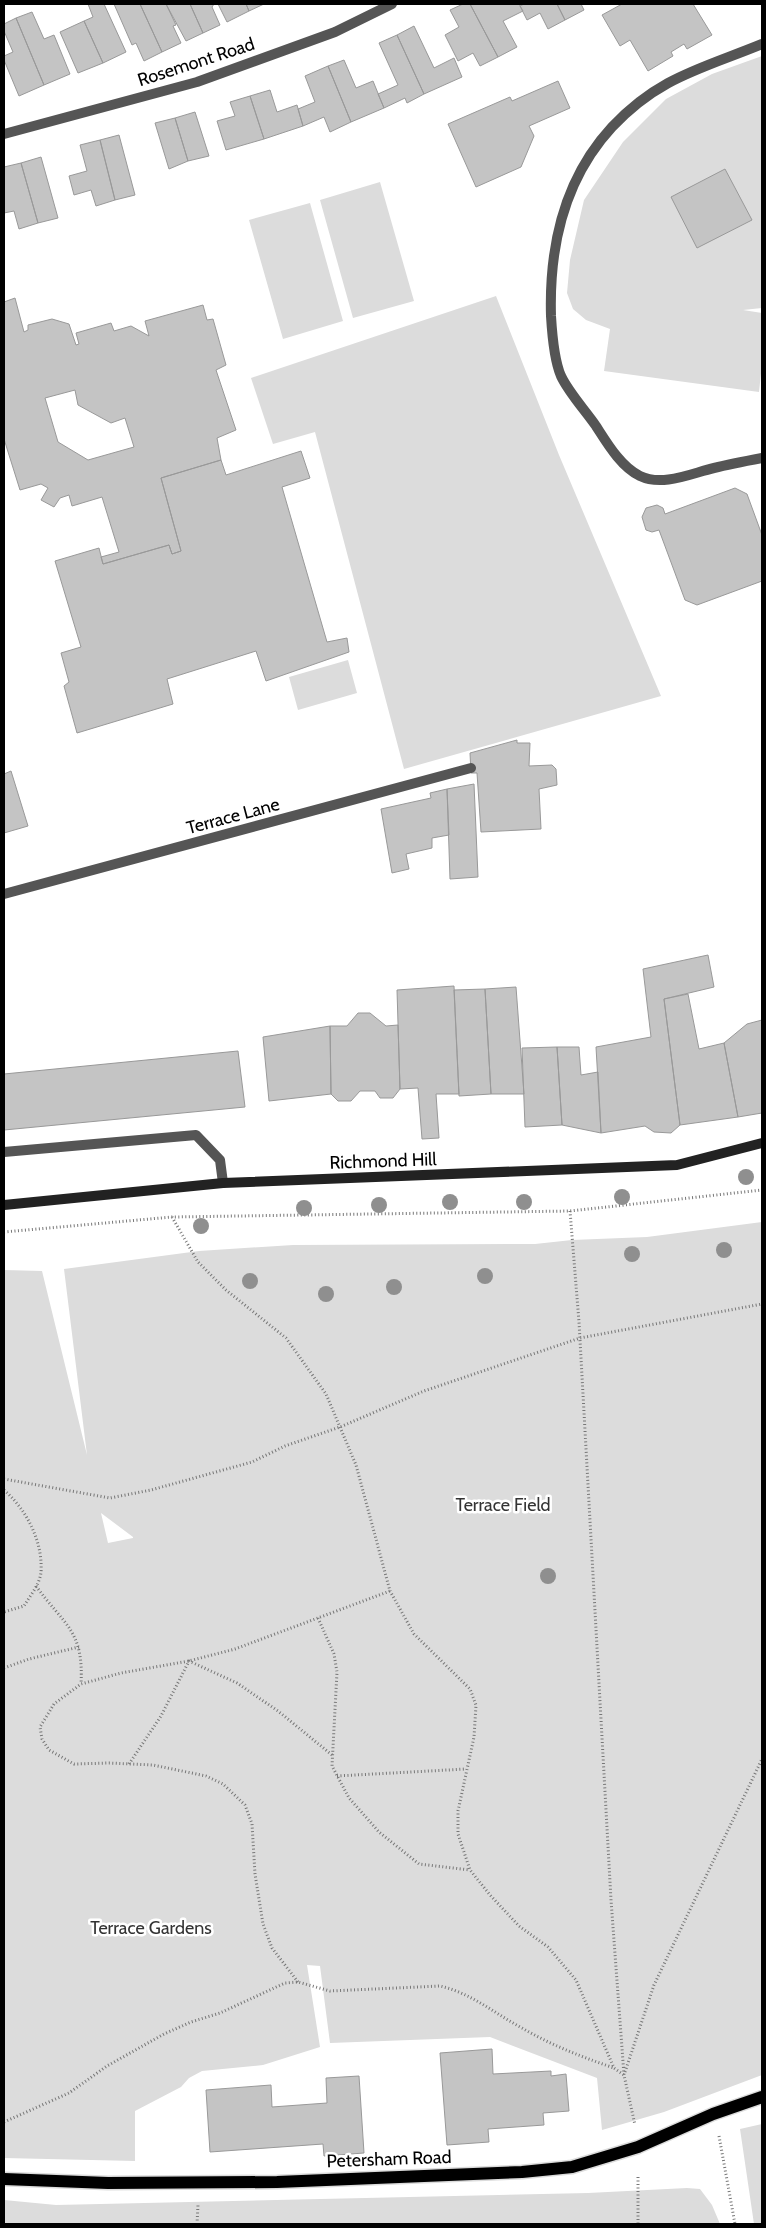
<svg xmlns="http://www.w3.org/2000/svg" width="766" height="2228" font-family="Cabin,sans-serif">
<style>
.green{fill:#dcdcdc;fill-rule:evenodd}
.building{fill:#c4c4c4;stroke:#999;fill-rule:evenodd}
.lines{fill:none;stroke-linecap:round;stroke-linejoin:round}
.primary-casing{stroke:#dbdbdb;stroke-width:15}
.path{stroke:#777;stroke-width:3;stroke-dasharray:1 2.5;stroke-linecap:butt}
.service{stroke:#555;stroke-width:10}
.minor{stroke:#555;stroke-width:10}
.secondary{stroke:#222;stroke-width:10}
.primary{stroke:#000;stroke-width:12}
.tree{fill:#8f8f8f}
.labels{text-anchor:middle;stroke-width:5;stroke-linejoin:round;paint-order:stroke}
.street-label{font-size:18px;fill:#000;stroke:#fff}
.park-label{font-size:18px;fill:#333;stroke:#fff}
</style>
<rect width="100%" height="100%" fill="#fff"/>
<path class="green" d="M762,56V308L743,310L762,313V364L759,392L604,371L610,329L586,320L573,309L567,293L570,260L584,200L623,142L666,99L712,74Z
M380,182L414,301L353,318L320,200Z
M310,203L343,321L283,339L249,220Z
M496,296L559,455L661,696L404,769L315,432L273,444L251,378Z
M348,660L357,693L298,710L289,677Z
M762,1222V2075L664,2112L602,2130L597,2078L490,2037L330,2043L320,1966L307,1965L320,2047L263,2065L202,2071L189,2078L181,2087L135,2111V2161L4,2158V1270L42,1271L87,1455L64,1269L199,1251L293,1245L535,1244L572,1240L647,1237ZM101,1513L133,1537V1538L108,1543Z
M762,2124V2224H754L740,2129Z
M687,2188L700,2189L712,2205L720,2224H4V2200L56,2205L588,2193Z"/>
<path class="building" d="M88,4H104L126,52L103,63L84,21L93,17Z
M114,4H140L162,52L144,61L136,43L132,45Z
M140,4H166L176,25L173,26L181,43L162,52Z
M166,4H190L203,33L186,41Z
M190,4H214L212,7L220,25L203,33Z
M218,4H246L249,11L227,22Z
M246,4H264L249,11Z
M463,4H470L498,57L480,66L473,53L458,61L445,35L459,27L450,10Z
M470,4H519L523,11L503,21L517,47L498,57Z
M524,4H557L565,20L548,29L540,13L527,20L520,6Z
M557,4H581L584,10L565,20Z
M622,4H693L712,35L687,49L684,44L671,52L673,56L648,71L630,40L620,46L602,15Z
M32,12L44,39L54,35L70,74L44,85L16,18Z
M16,18L44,85L19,96L4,60V56L13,52L4,31V24Z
M84,21L103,63L78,73L60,32Z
M414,26L434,68L454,58L462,77L424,94L397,35Z
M397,35L424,94L407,103L405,98L384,108L378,94L398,85L379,43Z
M344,60L356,88L373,81L384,108L351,122L328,66Z
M328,66L351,122L330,132L324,117L303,126L298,109L315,102L305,76Z
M558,81L570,108L529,126L534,136L521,167L476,187L448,124L510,97L512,101Z
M270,90L277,112L297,105L303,126L264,139L250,96Z
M250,96L264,139L226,150L217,121L235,116L230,102Z
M195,112L209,156L188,161L175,118Z
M175,118L188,161L169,169L155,123Z
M119,135L135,195L115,200L100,140Z
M100,140L115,200L96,206L91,190L74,195L69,176L87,171L80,145Z
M41,157L58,218L38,223L21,163Z
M21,163L38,223L19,229L14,211L4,213V167Z
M725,169L752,220L697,248L671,197Z
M15,298L24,332L28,330V325L52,319L69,324L76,345L79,344L76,333L111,323L114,331L131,326L149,336L145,321L203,305L207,320L213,319L226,365L216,370L236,430L217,438L221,460L161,478L181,551L172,554L169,545L103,564L101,557L119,552L102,497L72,506L69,495L60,498L54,507L41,500L48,488L41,484L20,490L4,439V302ZM75,390L78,405L111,423L125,418L134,447L88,460L58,442L45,398Z
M301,451L310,478L282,487L327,642L347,638L349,652L266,681L256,651L167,679L173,704L77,733L64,686L69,682L61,653L81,647L55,561L99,548L103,564L169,545L172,554L181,551L161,478L221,460L226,475Z
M735,488L747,494L762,535V581L697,605L685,600L659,530L652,532L646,530L642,517L646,508L657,505L663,508L665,514Z
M517,740V743H530L529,766L552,765L556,769L557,785L539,789L541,829L481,832L477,773H471L470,753Z
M11,771L28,826L4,833V774Z
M474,784L478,877L450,879L447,789Z
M447,789L449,835L432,838V848L406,854L409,869L392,873L381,809L431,798L430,793Z
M708,955L714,987L664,999L680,1125L671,1133L654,1132L645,1126L601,1133L596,1047L651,1037L643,969Z
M454,986L459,1094H436L439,1138L422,1139L418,1088L400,1089L397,990Z
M516,987L524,1094H491L485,989Z
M485,989L491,1094L459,1096L454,990Z
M688,994L699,1049L724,1043L738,1117L680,1125L664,999Z
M358,1013H370L386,1026L398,1025L400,1089L393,1098H380L375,1091H360L351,1101H338L331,1094L330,1026H347Z
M762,1020V1113L738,1117L724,1043L747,1024Z
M330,1026L331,1094L269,1101L263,1037Z
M557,1047L562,1125L525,1127L522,1048Z
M557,1047H579L581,1075L598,1072L601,1133L562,1125Z
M238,1051L245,1107L4,1130V1074Z
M492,2049L493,2074L551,2071V2076L566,2074L569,2111L543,2113L544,2125L488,2129L489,2142L447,2145L440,2053Z
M359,2076L364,2153L324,2156L323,2144L210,2152L206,2090L271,2085L272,2107L327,2103L326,2078Z"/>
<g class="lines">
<g class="primary-casing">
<path id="primary" d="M4,2179L108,2183L277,2182L522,2172L572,2167L638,2147L713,2114L762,2097"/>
</g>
<path class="path" d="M570,1211L579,1322L611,1900L624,2075L635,2125
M172,1217L198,1262L226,1290L286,1338L326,1394L356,1465L390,1591L414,1634L470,1689L476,1705L474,1737L458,1811V1834L470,1870L490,1895L519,1926L548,1947L576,1980L614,2068L624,2075
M4,1232L172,1217L570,1211L762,1190
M4,1479L110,1498L151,1490L252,1462L285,1446L340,1427L424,1391L580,1338L762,1304
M4,1490C26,1509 43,1541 41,1572C40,1584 30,1596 24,1606L4,1612
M36,1586C64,1625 84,1630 81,1684
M318,1618L334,1654L337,1672L332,1766L349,1798L379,1832L419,1864L470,1870
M4,1668L29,1659L79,1647
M129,1764L161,1716L189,1661L237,1683L278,1711L332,1755
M337,1776L466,1769
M298,1982L272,1948L263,1924L255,1874L252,1824L245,1805L223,1784L206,1776L153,1765L109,1763L74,1764L49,1750L42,1739L40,1727L54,1704L81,1684L121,1673L189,1661L235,1649L390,1591
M625,2072L654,1985L762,1759
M4,2122L69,2093L107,2066L164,2034L191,2022L220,2013L285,1983L298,1982L330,1991L440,1986C471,1993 494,2013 522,2028C551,2045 582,2057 614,2068
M719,2136L735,2224
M638,2177V2224
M197,2224L198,2205"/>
<path class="service" d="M762,44C701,69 659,77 612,127C564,179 549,247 551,316C552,333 554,360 561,376C569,393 585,410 596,426C607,443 621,467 640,476C663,487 692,473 714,468C730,464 746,461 762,458
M4,894L471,768
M4,1152L196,1135L220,1160L223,1183"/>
<path class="minor" d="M4,134L197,82L335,32L392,4"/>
<path class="secondary" d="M4,1205L223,1183L677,1165L762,1143"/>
<use href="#primary" class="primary"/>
</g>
<g class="tree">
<circle cx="746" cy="1177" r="8"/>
<circle cx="622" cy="1197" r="8"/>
<circle cx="450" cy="1202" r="8"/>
<circle cx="524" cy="1202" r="8"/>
<circle cx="379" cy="1205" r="8"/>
<circle cx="304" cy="1208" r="8"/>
<circle cx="201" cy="1226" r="8"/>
<circle cx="724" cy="1250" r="8"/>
<circle cx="632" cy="1254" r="8"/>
<circle cx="485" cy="1276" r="8"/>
<circle cx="250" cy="1281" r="8"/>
<circle cx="394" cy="1287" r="8"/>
<circle cx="326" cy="1294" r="8"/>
<circle cx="548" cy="1576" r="8"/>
</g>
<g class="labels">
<g class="street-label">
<text transform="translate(196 62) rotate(-18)" y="6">Rosemont Road</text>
<text transform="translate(233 816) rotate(-15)" y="6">Terrace Lane</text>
<text transform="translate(383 1161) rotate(-2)" y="6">Richmond Hill</text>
<text transform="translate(389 2159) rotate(-2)" y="6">Petersham Road</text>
</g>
<g class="park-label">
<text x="503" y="1511">Terrace Field</text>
<text x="151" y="1934">Terrace Gardens</text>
</g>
</g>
<rect width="766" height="2228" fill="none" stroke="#000000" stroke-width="10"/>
</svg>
